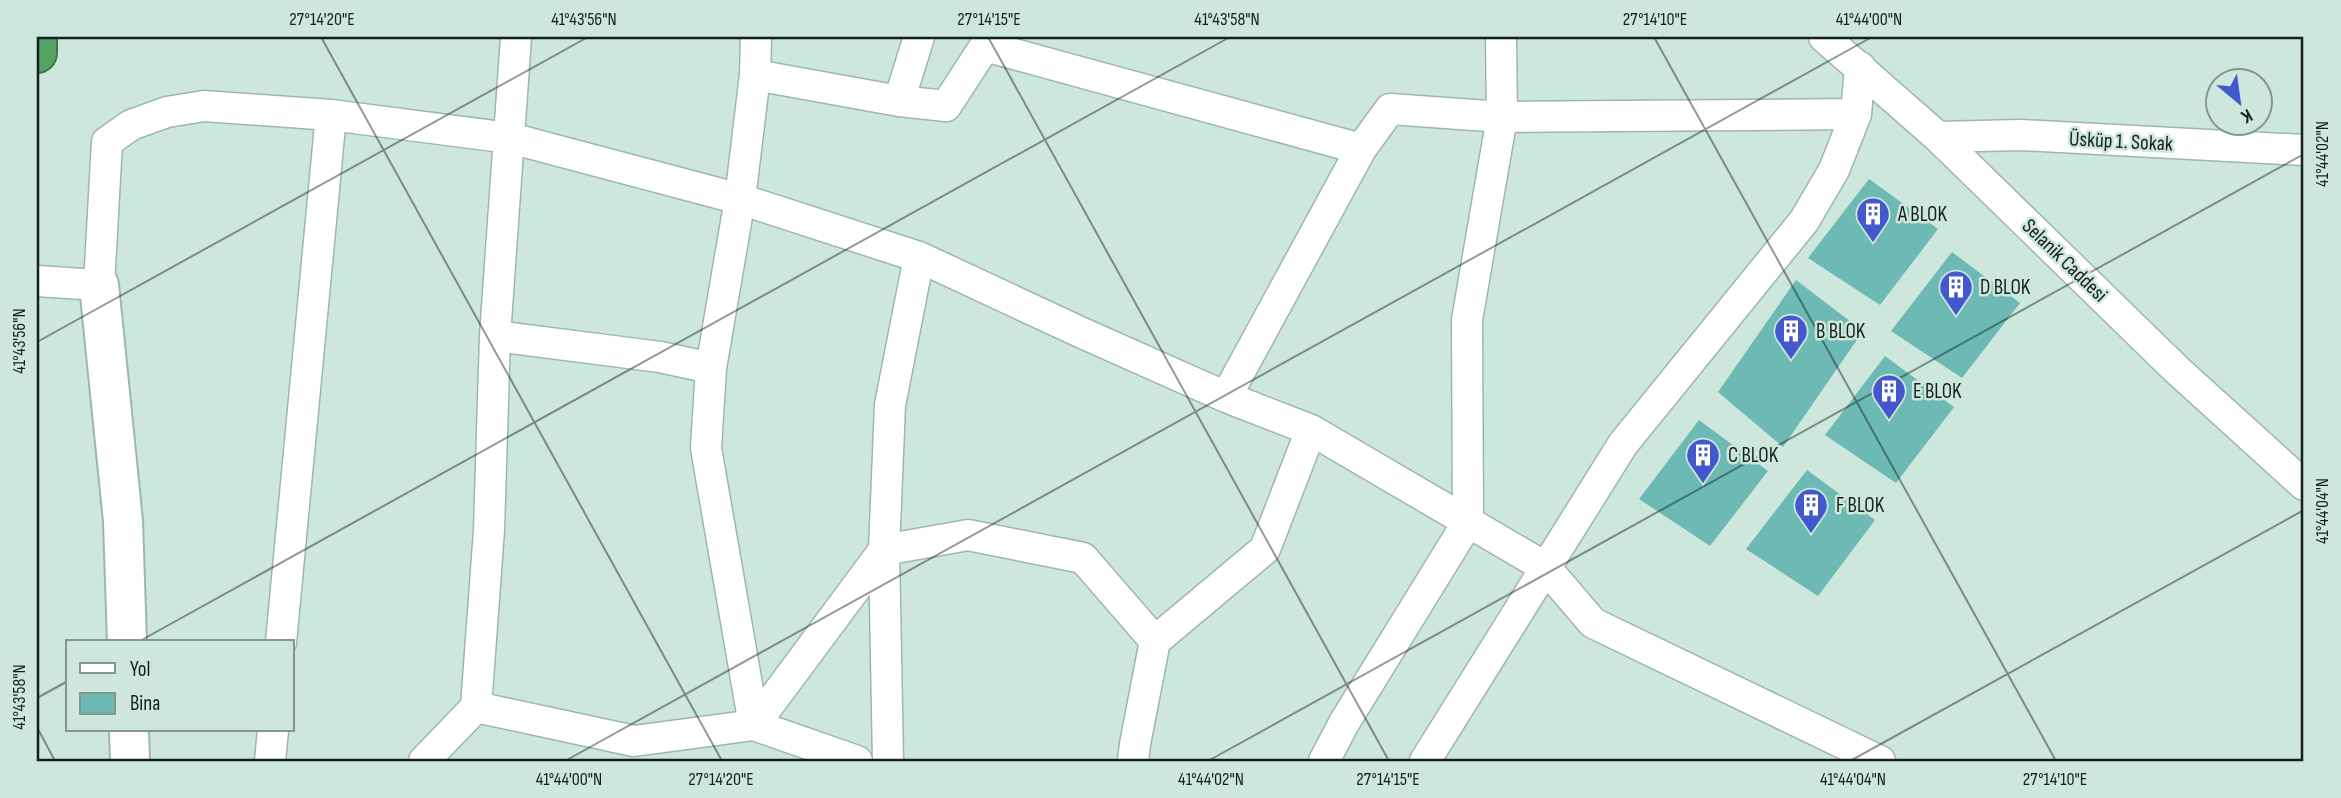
<svg xmlns="http://www.w3.org/2000/svg" width="2341" height="798" font-family="'Sofia Sans Condensed',sans-serif">
<style>
.building{fill:#6db9b4}
.lines{fill:none;stroke-linecap:round;stroke-linejoin:round}
.street-casing{stroke:#9eb7ad;stroke-width:33}
.secondary-casing{stroke:#9eb7ad;stroke-width:42}
.highway-casing{stroke:#3f754c;stroke-width:42}
.street{stroke:#fff;stroke-width:30}
.secondary{stroke:#fff;stroke-width:38}
.highway{stroke:#56a367;stroke-width:38}
.ticks{fill:none;stroke:#151f1b;stroke-width:2;stroke-opacity:0.45}
.labels{text-anchor:middle;stroke-width:5;stroke-linejoin:round;paint-order:stroke}
.street-label{font-size:21px;fill:#151f1b;stroke:#cde7dd}
.poi-label{font-size:21px;fill:#151f1b;stroke:#cde7dd;text-anchor:start}
.neatline{fill:none;stroke:#151f1b;stroke-width:2.5}
.ticks-label{font-size:18px;text-anchor:middle;fill:#151f1b}
</style>
<rect width="100%" height="100%" fill="#cde7dd"/>
<path class="building" d="M1869,179L1938,229L1880,305L1808,258Z
M1952,252L2020,303L1962,378L1891,331Z
M1796,280L1863,331L1783,447L1718,392Z
M1885,356L1954,407L1896,483L1825,435Z
M1699,420L1768,471L1710,546L1639,499Z
M1807,470L1875,520L1818,596L1746,549Z"/>
<g class="lines">
<g class="street-casing">
<path id="street" d="M756,37L755,75L740,199L711,368L706,448L754,725L857,761
M1824,37L1938,137L2176,369L2304,485
M755,75L899,101L946,106L985,46L1361,149
M899,101L919,37
M1938,137L2021,135L2304,150
M37,281L99,285L107,142L131,125L167,112L204,106L331,115L510,138L740,199L919,257L1080,332L1226,397L1311,430L1545,567L1593,623L1880,761
M495,336L660,357L711,368
M1226,397L1361,149L1390,109L1502,117L1856,114
M281,642L331,115
M476,707L489,530L495,336L516,37
M270,761L273,730
M424,761L476,707L634,741L754,725L884,550L968,535L1083,558L1155,641
M888,761L884,550L890,405L919,257
M1133,761L1135,744L1155,641L1265,549L1311,430
M1324,761L1344,723L1468,522L1467,320L1502,117L1501,37
M1425,761L1623,444L1804,221L1834,170L1856,114L1860,67"/>
</g>
<g class="secondary-casing">
<path id="secondary" d="M99,285L123,521L127,642
M129,730L130,761"/>
</g>
<g class="highway-casing">
<path id="highway" d="M37,53V37"/>
</g>
<use href="#street" class="street"/>
<use href="#secondary" class="secondary"/>
<use href="#highway" class="highway"/>
</g>
<path class="ticks" d="M321,37L722,761M988,37L1389,761M1654,37L2056,761M37,342L588,37M138,642L1230,37M37,698L68,681M37,727L55,761M565,761L1872,37M1208,761L2304,154M1850,761L2304,510"/>
<defs>
<g id="building-pin" transform="scale(1.75)"><path d="M0 17L-7.5 6A9.5 9.5 0 1 1 7.5 6Z" fill="#4258cc" stroke="#cde7dd"/><path d="M-4-6H4V6H1V3H-1V6H-4ZM-2.5-4.3h1.7v1.8h-1.7ZM.8-4.3h1.7v1.8H.8ZM-2.5-1h1.7V.8h-1.7ZM.8-1h1.7V.8H.8Z" fill="#fff"/></g>
</defs>
<g fill-rule="evenodd">
<use href="#building-pin" x="1873" y="214"/>
<use href="#building-pin" x="1956" y="287"/>
<use href="#building-pin" x="1791" y="331"/>
<use href="#building-pin" x="1889" y="391"/>
<use href="#building-pin" x="1703" y="455"/>
<use href="#building-pin" x="1811" y="505"/>
</g>
<g class="labels">
<g class="street-label">
<text transform="translate(2121 141) rotate(3)" y="7">Üsküp 1. Sokak</text>
<text transform="translate(2065 260) rotate(44)" y="7">Selanik Caddesi</text>
</g>
<g class="poi-label">
<text x="1898" y="221">A BLOK</text>
<text x="1980" y="294">D BLOK</text>
<text x="1816" y="338">B BLOK</text>
<text x="1913" y="398">E BLOK</text>
<text x="1728" y="462">C BLOK</text>
<text x="1836" y="512">F BLOK</text>
</g>
</g>
<rect width="2341" height="798" fill="none" stroke="#cde7dd" stroke-width="77"/>
<rect x="66" y="640" width="228" height="91" fill="#cde7dd" stroke="#83978f" stroke-width="2"/>
<rect x="80" y="663" width="35" height="10" fill="#ffffff" stroke="#83978f" stroke-width="2"/>
<text x="130" y="676" font-size="21" fill="#151f1b">Yol</text>
<rect x="80" y="693" width="35" height="21" fill="#6db9b4" stroke="#83978f" stroke-width="2"/>
<text x="130" y="710" font-size="21" fill="#151f1b">Bina</text>
<g transform="translate(2239 102) rotate(151)"><circle r="33" fill="#cde7dd" stroke="#83978f" stroke-width="2"/>
<path d="M0-5L12 26L0 18L-12 26Z" fill="#4258cc"/>
<text y="-10" font-size="19" font-weight="bold" text-anchor="middle" fill="#151f1b">K</text>
</g>
<rect x="38" y="38" width="2264" height="722" class="neatline"/>
<g class="ticks-label">
<text x="322" y="25">27°14'20"E</text>
<text x="584" y="25">41°43'56"N</text>
<text x="989" y="25">27°14'15"E</text>
<text x="1227" y="25">41°43'58"N</text>
<text x="1655" y="25">27°14'10"E</text>
<text x="1869" y="25">41°44'00"N</text>
<text transform="translate(2322 154) rotate(-90)" y="6">41°44'02"N</text>
<text transform="translate(19 341) rotate(-90)" y="6">41°43'56"N</text>
<text transform="translate(2322 511) rotate(-90)" y="6">41°44'04"N</text>
<text transform="translate(19 697) rotate(-90)" y="6">41°43'58"N</text>
<text x="569" y="785">41°44'00"N</text>
<text x="721" y="785">27°14'20"E</text>
<text x="1211" y="785">41°44'02"N</text>
<text x="1388" y="785">27°14'15"E</text>
<text x="1853" y="785">41°44'04"N</text>
<text x="2055" y="785">27°14'10"E</text>
</g>
</svg>
